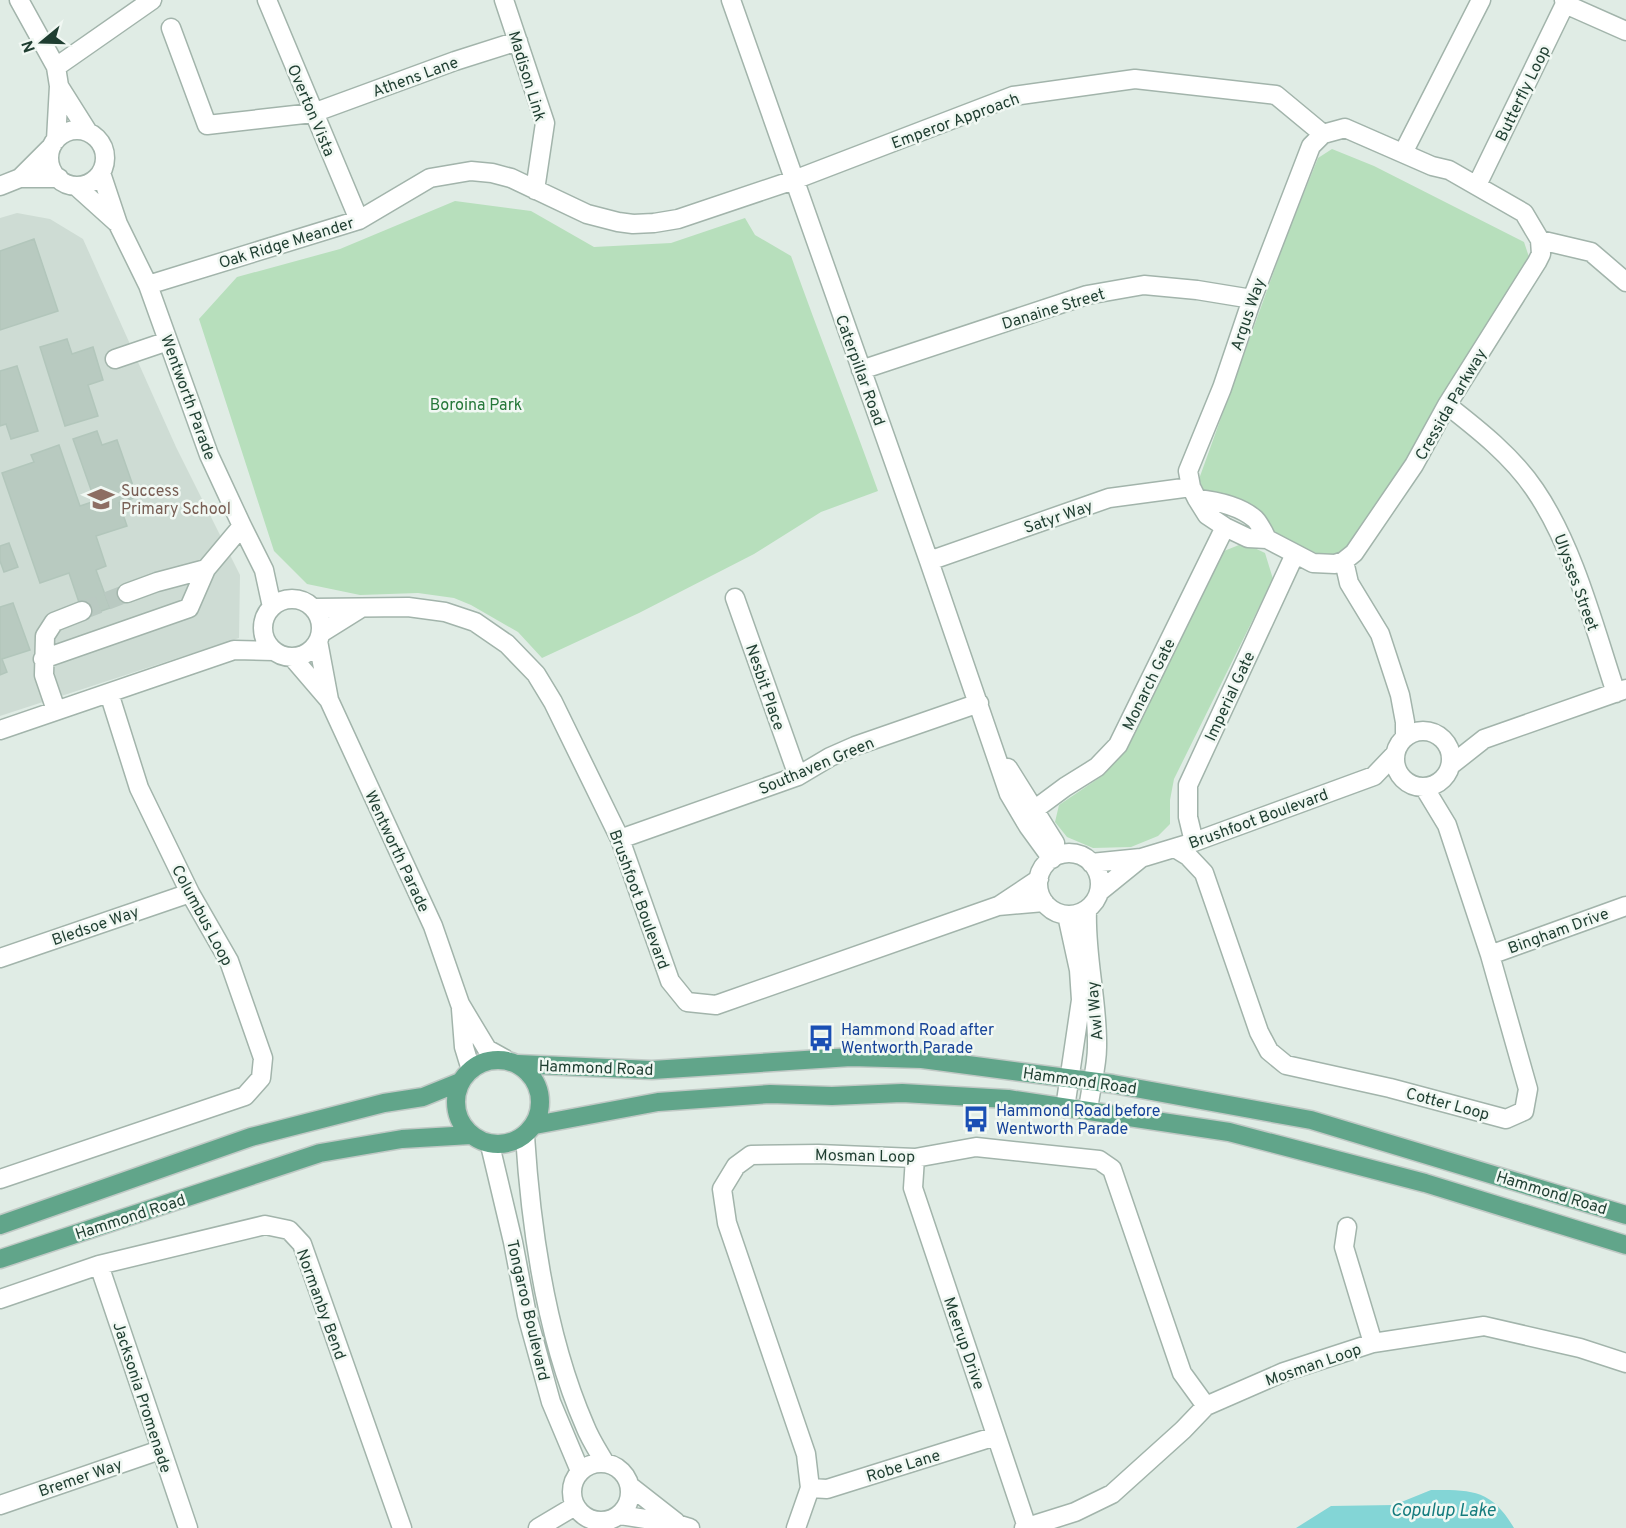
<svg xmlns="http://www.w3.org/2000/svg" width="1626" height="1528" font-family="Overpass,sans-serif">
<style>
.built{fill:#cedcd4}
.green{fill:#b7dfbc}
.water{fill:#83d5d6}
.building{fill:#b8cac0;stroke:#b2c6bb;stroke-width:1.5}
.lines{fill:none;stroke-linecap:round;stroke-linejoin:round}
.minor-tunnel{stroke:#b9c9c1;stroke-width:18;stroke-dasharray:18 9;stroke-linecap:butt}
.minor-casing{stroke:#a2b4ab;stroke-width:21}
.major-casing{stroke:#c0c9c5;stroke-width:21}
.minor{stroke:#fff;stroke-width:18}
.major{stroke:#61a58a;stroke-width:18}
.labels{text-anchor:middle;stroke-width:5;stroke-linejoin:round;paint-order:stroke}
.street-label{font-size:16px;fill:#1f3e31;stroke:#f1f8f3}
.park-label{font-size:16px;fill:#26783a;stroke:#f1f8f3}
.education-label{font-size:16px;fill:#785e54;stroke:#f1f8f3;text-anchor:start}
.transit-label{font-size:16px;fill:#164399;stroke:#f1f8f3;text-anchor:start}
.water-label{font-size:18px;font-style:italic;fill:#157c7e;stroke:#f1f8f3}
</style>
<rect width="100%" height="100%" fill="#e0ece5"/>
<path class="built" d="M17,213L50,219L83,239L176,447L240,575L239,638L0,716V218Z"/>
<path class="green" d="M1332,149L1374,166L1524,242L1529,257L1477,348L1366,526L1341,555L1329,559L1209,503L1199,479L1287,235L1318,158Z
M455,201L531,211L594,247L671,243L745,218L755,235L791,256C819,335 850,412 878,491L821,512L754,554L639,613L542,658L518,632L471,605L454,598L418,593L360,595L307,584L274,551L199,319L237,277L340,249Z
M1244,543L1265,553L1273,579L1174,779L1170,800V824L1158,836L1131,847L1093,848L1067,837L1055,822L1059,805L1102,776L1122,753L1224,551Z"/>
<path class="water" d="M1431,1490C1472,1490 1491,1489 1514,1528H1296L1331,1506L1394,1505Z"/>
<path class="building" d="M34,239L58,311L0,330V251Z
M67,339L72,354L93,347L103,380L88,385L98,416L65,426L40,347Z
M17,366L38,431L11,439L6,424L0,426V371Z
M97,431L102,445L117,440L137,497L119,503L127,526L96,536L106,566L96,570L110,608L84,617L69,573L40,583L2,473L34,462L31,455L59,445L80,506L95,501L73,439Z
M9,543L18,567L4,572L0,561V546Z
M13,603L30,650L2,659L7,672L0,675V607Z"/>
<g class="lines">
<path class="minor-tunnel" d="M82,611L127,593"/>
<g class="minor-casing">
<path id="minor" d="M19,0L56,67L59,86L56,140
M267,0L359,220
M504,0L545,123L535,190
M731,0L929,561L1009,794L1028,826L1052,859
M1565,4L1626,31
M171,28L207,125L313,113L455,61L518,41
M56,67L152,0
M59,86L88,132
M49 158a28 28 0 1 1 56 0a28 28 0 1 1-56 0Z
M1323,134L1311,146L1252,299L1222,388L1188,471L1191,487L1197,499L1207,515L1225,527L1248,538L1267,539L1313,563L1335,564L1344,561L1349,583L1380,634L1400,695L1405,722V737
M1323,134L1345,128L1432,166L1449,170L1524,213L1540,240L1591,252L1626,282
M1403,153L1481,0
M101,173L118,224L148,285L209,455L242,526L264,570L272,607
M20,178L51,147
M1477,185L1565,4L1564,0
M0,186L20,178H59
M76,186L116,222
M148,285L359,220L430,178L471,171L492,173L511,178L587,214L618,222L633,224L654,223L678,219L794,180L1013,96L1135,79L1276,95L1323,134
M115,359L168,341
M861,370L1087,295L1144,285L1197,290L1252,299
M1447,405C1479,430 1512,456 1535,490C1574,547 1594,627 1616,693
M1197,499C1216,501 1240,506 1255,519C1260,524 1264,533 1267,539
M929,561L1109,498L1191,487
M1344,561L1354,553L1414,465L1447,405L1537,262L1541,254L1540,240
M127,593L157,582L206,569
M735,598L798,776
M263 628a29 29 0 1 1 58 0a29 29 0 1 1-58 0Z
M313,608L408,607L445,612L475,622L507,644L536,674L553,702L620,839L670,981L687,1002L716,1005L998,906L1044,902
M321,633L361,608
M318,641L329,700L433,926L460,1004L487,1049L505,1059
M292,657L328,699
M43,659L189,608L206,569L242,526
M56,710L44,675L45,636L54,622L82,611
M0,730L234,650L274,651
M1395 759a28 28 0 1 1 56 0a28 28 0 1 1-56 0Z
M1451,765L1484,739L1626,689
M1008,768L1055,843
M1034,810L1065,787L1097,767L1118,745L1225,527
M620,839L798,776L830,757L855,746L979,703
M1194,842L1188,817V785L1295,554
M1175,848L1188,856L1204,873L1259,1032L1269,1051L1286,1065L1390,1088L1506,1119L1524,1111L1528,1089L1490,955L1447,825L1424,787
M1038 884a31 31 0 1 1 62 0a31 31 0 1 1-62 0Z
M1091,863L1141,858L1194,842L1374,776L1395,754
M1099,892L1141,858
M1000,905L1039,879
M1087,910C1085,956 1098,1001 1097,1047C1097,1068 1090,1090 1088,1111
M1490,955L1626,906
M0,958L190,893
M461,1009L464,1047L471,1070
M1065,1108L1081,1000L1079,970L1067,915
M525,1136C531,1230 547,1339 585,1426C590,1439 598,1451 605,1463
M490,1145L513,1242L527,1315L551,1402L580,1471
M915,1158L913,1188L1027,1527
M0,1179L245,1096L261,1078L263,1058L229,961L190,893L139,788L109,693
M1347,1227L1344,1247L1373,1343
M99,1265L188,1528
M0,1299L99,1265L265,1225L289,1230L302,1244L402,1528
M572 1492a29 29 0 1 1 58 0a29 29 0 1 1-58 0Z
M630,1486L676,1522
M810,1488L827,1489L996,1436
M0,1505L160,1450
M620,1515L677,1524L690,1528
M538,1528L575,1506
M796,1528L810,1488L806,1454L727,1223L722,1189L736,1166L751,1155L818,1154L915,1158L976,1147L1099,1160L1112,1169L1182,1373L1206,1406
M1024,1528L1075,1512L1112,1494L1183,1430L1206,1406L1284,1372L1373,1343L1484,1326L1580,1348L1626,1363"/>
</g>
<g class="major-casing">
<path id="major" d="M456 1102a42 42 0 1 1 84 0a42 42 0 1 1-84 0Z
M518,1064L652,1070L851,1057L922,1059L1113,1084L1311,1120L1626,1215
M535,1125L658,1102L770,1094L832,1096L902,1093L1008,1099L1229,1132L1425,1183L1626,1245
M0,1225L251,1137L384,1103L423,1097L460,1082
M0,1259L320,1153L402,1139L471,1135"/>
</g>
<use href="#minor" class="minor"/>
<use href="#major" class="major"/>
</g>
<defs>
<g id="school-bare" transform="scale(2.07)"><path d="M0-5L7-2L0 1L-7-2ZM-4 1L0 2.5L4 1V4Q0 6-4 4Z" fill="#8d6e63" stroke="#f1f8f3" stroke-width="2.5" paint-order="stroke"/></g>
<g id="bus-bare" transform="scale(2.07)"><path d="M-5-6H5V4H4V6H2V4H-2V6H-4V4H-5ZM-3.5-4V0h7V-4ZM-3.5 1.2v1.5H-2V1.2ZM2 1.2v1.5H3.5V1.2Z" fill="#1a4fb4" stroke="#f1f8f3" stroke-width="2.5" paint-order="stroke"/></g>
</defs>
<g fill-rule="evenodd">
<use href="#school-bare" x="101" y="499"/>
<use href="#bus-bare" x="821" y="1038"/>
<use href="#bus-bare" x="976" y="1119"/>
</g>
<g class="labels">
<g class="street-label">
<text transform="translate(415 76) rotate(-20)" y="6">Athens Lane</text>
<text transform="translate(528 76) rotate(73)" y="6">Madison Link</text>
<text transform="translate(1522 93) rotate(-64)" y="6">Butterfly Loop</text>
<text transform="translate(312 110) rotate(67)" y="6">Overton Vista</text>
<text transform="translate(955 120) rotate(-20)" y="6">Emperor Approach</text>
<text transform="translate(286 242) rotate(-17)" y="6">Oak Ridge Meander</text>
<text transform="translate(1053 308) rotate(-17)" y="6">Danaine Street</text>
<text transform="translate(1247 314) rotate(-71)" y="6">Argus Way</text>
<text transform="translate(861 370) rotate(70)" y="6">Caterpillar Road</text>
<text transform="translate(189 397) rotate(70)" y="6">Wentworth Parade</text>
<text transform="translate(1450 404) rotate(-60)" y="6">Cressida Parkway</text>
<text transform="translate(1058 516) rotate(-19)" y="6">Satyr Way</text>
<text transform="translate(1577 582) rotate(70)" y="6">Ulysses Street</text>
<text transform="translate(1148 684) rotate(-64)" y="6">Monarch Gate</text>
<text transform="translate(766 687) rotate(71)" y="6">Nesbit Place</text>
<text transform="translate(1229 696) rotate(-65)" y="6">Imperial Gate</text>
<text transform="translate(816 765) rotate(-23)" y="6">Southaven Green</text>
<text transform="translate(1258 818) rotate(-20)" y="6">Brushfoot Boulevard</text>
<text transform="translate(398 851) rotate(65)" y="6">Wentworth Parade</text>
<text transform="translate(640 899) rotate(70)" y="6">Brushfoot Boulevard</text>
<text transform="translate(203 915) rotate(62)" y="6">Columbus Loop</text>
<text transform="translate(95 925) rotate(-19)" y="6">Bledsoe Way</text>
<text transform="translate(1558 930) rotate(-20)" y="6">Bingham Drive</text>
<text transform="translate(1094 1011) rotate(-95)" y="6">Awl Way</text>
<text transform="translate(596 1067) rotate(2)" y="6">Hammond Road</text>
<text transform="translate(1080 1080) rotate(8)" y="6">Hammond Road</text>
<text transform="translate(1448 1103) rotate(15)" y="6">Cotter Loop</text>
<text transform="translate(865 1155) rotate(1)" y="6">Mosman Loop</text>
<text transform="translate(1552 1192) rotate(17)" y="6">Hammond Road</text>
<text transform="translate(130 1216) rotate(-18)" y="6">Hammond Road</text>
<text transform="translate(322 1304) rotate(70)" y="6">Normanby Bend</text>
<text transform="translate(529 1310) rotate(77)" y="6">Tongaroo Boulevard</text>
<text transform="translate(965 1343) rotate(71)" y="6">Meerup Drive</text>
<text transform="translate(1313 1364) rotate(-19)" y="6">Mosman Loop</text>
<text transform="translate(143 1397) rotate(72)" y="6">Jacksonia Promenade</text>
<text transform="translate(903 1465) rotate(-17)" y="6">Robe Lane</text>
<text transform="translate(80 1477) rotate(-19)" y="6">Bremer Way</text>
</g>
<g class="park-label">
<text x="476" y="410">Boroina Park</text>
</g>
<g class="education-label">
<text x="121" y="496">Success<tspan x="121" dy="18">Primary School</tspan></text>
</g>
<g class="transit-label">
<text x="841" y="1035">Hammond Road after<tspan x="841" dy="18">Wentworth Parade</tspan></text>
<text x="996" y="1116">Hammond Road before<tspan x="996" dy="18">Wentworth Parade</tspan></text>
</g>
<g class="water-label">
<text x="1443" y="1516">Copulup Lake</text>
</g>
</g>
<g transform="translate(42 42) rotate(251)" stroke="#f1f8f3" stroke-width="4.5" paint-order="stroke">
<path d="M0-4.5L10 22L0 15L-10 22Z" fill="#1f3e31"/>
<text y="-9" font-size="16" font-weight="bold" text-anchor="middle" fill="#1f3e31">N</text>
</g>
</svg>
